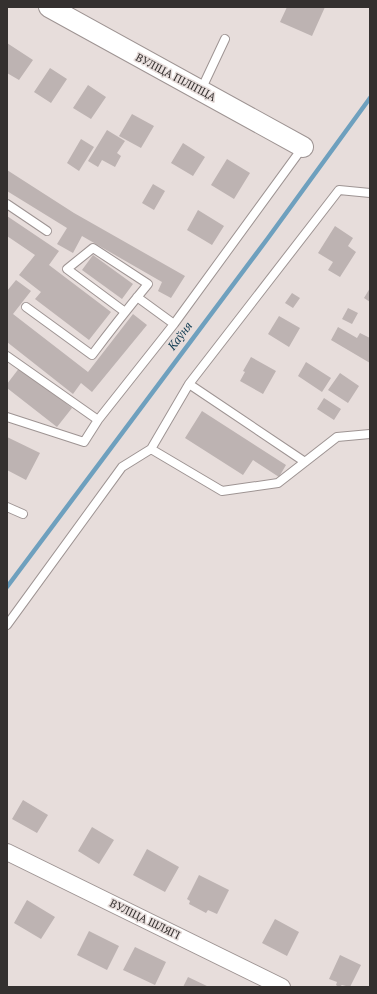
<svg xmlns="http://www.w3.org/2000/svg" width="377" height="994" font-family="'PT Serif',serif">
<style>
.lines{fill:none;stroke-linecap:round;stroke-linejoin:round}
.stream{stroke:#6ea0be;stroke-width:4.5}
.building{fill:#bdb3b2}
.service-casing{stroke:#9e9493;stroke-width:10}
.minor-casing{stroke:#9e9493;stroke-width:18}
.tertiary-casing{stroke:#9e9493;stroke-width:22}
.service{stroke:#fff;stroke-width:8}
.minor{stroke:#fff;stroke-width:16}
.tertiary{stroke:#fff;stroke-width:20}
.labels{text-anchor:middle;stroke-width:3;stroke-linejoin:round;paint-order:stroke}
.street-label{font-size:11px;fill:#34302f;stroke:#e7dddb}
.water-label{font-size:12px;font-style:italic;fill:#174056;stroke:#e7dddb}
</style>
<rect width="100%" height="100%" fill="#e7dddb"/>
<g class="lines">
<path class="stream" d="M7,587L268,238L370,98"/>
</g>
<path class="building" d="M287,7H325L312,36L280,22Z
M7,43L33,60L19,80L7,73Z
M50,68L67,79L51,103L34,92Z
M88,85L106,97L91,119L73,108Z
M132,114L154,126L141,148L119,136Z
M107,130L125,141L117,153L121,156L115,167L102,160L98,167L88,161Z
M81,139L94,147L79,171L67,163Z
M183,143L205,157L193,176L171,163Z
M227,159L250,173L234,199L211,185Z
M7,170L74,213L185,276L171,298L158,291L162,282L82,236L73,253L57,244L67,228L7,191Z
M153,184L165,191L154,210L142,203Z
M198,210L224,226L212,245L187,230Z
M7,216L59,251L49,265L111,312L89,340L35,299L41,292L19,275L35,255L7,236Z
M335,226L353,238L348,246L356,252L340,277L328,270L333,262L318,253Z
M93,255L133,284L122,299L82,270Z
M16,280L31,291L13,314L88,372L133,314L147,325L92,392L81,383L73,394L7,342V291Z
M370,288V302L364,298Z
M292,293L300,298L293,308L285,303Z
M348,308L358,313L352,324L342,319Z
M279,316L300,328L289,347L268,334Z
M338,327L357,338L360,333L370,338V363L331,340Z
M251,357L276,371L263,394L240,381L245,372L243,371Z
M306,362L331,378L322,392L298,376Z
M20,367L72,408L57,427L7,388V384Z
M340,373L359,386L348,403L328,390Z
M324,398L341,409L334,420L317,409Z
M202,411L286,465L279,477L253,460L243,475L185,438Z
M7,437L40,453L26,480L7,470Z
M23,800L48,815L37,833L12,819Z
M92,827L114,840L99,864L78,851Z
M147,849L179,867L165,892L133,875Z
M199,875L229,890L217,914L208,910L206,913L189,904L190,901L187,899Z
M27,900L55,917L41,939L14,923Z
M275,919L299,932L287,956L262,943Z
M89,931L119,946L107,970L77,955Z
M135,947L166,962L155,985L123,970Z
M340,955L361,965L350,987L342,985L339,987L336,985L337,982L329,979Z
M188,977L209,987H183Z"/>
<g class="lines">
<g class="service-casing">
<path id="service" d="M201,90L225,39
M7,204L47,231
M137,297L174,324
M26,307L92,355C110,331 129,307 148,284L93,248L67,269L125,312
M7,356L98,420
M189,384L305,462
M7,417L84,442L98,420L174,324L303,147
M151,449L222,491L278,483L337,437L370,434
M7,507L23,514
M7,625L122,467L151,449L189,384L339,190L370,193"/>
</g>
<g class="minor-casing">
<path id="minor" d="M7,852L282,987"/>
</g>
<g class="tertiary-casing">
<path id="tertiary" d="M49,7L303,147"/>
</g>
<use href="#service" class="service"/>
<use href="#minor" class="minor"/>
<use href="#tertiary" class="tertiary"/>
</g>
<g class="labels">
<g class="street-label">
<text transform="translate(176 77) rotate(28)" y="4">ВУЛІЦА ПІЛІПЦА</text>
<text transform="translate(145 919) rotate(26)" y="4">ВУЛІЦА ШЛЯГІ</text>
</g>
<g class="water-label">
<text transform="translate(180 336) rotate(-53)" y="4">Каўня</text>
</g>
</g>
<rect width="377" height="994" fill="none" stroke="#34302f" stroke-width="16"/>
</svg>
